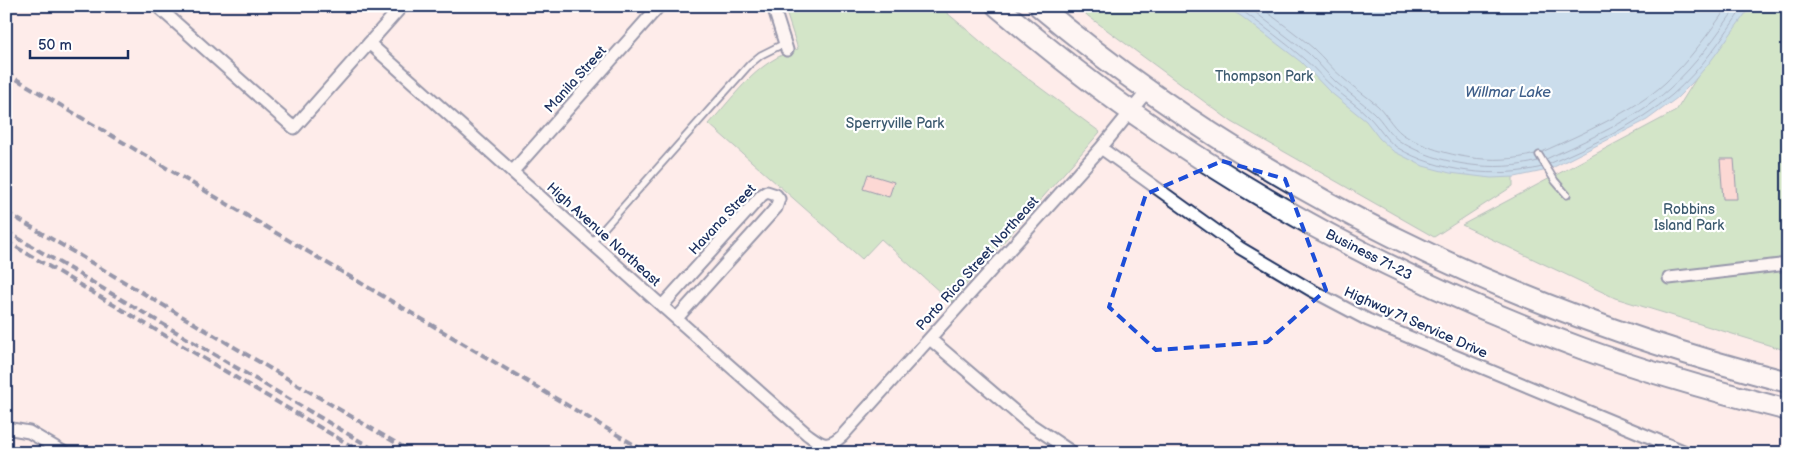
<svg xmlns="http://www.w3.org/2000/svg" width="1794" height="459" font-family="'Balsamiq Sans',sans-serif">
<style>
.green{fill:#a0dba1;stroke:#5e8580}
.water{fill:#8ecbef;stroke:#608db5}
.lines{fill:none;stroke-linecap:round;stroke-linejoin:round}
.shore{stroke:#496d98;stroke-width:1}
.building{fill:#fbbfba;stroke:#1b2f5e}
.lane-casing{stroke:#1b2f5e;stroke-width:9}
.street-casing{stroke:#1b2f5e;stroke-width:15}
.highway-casing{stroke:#1b2f5e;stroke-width:24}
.lane{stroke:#fff;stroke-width:5.5}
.street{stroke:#fff;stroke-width:11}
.highway{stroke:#fff;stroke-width:20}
.rail{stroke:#1b2f5e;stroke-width:4;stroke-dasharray:8 4;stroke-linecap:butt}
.marked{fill:none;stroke:#1d4ed8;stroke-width:4;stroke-dasharray:10 6;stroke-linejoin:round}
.labels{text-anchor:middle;stroke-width:4.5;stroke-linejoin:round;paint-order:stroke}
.park-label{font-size:14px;fill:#3c5a6f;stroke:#fff}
.street-label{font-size:14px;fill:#1b2f5e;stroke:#fff}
.water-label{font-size:15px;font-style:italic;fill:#3e5e8a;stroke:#fff}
</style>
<rect width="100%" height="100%" fill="#feecea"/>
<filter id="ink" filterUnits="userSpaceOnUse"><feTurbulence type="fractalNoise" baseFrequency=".02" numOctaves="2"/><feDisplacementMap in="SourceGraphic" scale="10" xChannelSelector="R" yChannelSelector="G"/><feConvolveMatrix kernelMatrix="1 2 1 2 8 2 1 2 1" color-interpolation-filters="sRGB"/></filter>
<g filter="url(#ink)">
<path class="green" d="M784,6H939L1000,58L1100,132L951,302L881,239L862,259L709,124C736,94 758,60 798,49Z
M1077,6H1248L1513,162V186L1434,237L1232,122L1088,16Z
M1741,6H1788V351L1615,298L1462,225L1676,111Z"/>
<path class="water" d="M1223,6H1751L1710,62L1692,83L1677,98L1647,120L1548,170L1515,177L1491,178L1450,173L1423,166L1393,151L1379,138L1366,121L1329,91L1301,62L1241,16Z"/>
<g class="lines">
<path class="shore" d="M1234,6L1244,12C1264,27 1285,42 1304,59C1315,68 1323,79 1334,88C1345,98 1359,106 1369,117C1379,127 1385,140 1398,148C1438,172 1497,179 1542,167
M1247,6C1267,22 1288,37 1308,53C1318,62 1327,74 1337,83C1349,93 1362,102 1373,112C1383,121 1389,135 1401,142C1439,165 1496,173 1538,161
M1259,6C1277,20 1296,33 1313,48C1324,58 1332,69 1343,78C1354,88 1367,96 1378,106C1388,116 1394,130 1407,137C1443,157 1494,166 1535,154
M1542,152C1581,134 1633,112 1665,83C1689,61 1709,33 1728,6
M1546,159C1587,140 1636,119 1669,89C1696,65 1717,35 1737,6
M1549,164C1591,145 1637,125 1672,95C1701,70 1723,37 1744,6"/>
</g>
<path class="building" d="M1720,159H1734L1737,199H1723Z
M868,174L894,182L889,197L863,189Z"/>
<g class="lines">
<g class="lane-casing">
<path id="lane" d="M1539,155L1555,181L1567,195
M591,243L750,64L761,55L785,43"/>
</g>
<g class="street-casing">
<path id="street" d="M157,6L294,128L402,6
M773,6L787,50
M369,43L662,306L807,434C821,444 827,450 842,436L1101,148L1148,90
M1101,148L1240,248L1311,290L1368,320L1688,453
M513,171L659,6
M1669,278L1788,264
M662,306L762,195L767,192L776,195L779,199L776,208L677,318
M930,339L1027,422L1073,453
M6,428L29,432L65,453"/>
</g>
<g class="highway-casing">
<path id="highway" d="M997,6C1041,43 1085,79 1132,112C1270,210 1422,289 1581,348C1648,373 1718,392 1788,410
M1039,6C1254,187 1516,313 1788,382"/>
</g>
<use href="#lane" class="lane"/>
<use href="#street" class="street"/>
<use href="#highway" class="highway"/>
<path class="rail" d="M6,73L648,453
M6,212L413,453
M6,231L380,453
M6,241L363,453"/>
</g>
</g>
<path d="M0 0H1794V459H0ZM1222,161L1285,179L1326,290L1267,342L1156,350L1109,307L1146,194Z" fill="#feecea" fill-opacity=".55" fill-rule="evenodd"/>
<path class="marked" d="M1222,161L1285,179L1326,290L1267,342L1156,350L1109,307L1146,194Z"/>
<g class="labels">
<g class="park-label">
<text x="1264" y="81">Thompson Park</text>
<text x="895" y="128">Sperryville Park</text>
<text x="1689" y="214">Robbins<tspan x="1689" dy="16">Island Park</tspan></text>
</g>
<g class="street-label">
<text transform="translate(575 79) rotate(-48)" y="5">Manila Street</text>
<text transform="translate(722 219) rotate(-47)" y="5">Havana Street</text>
<text transform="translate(604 234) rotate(42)" y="5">High Avenue Northeast</text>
<text transform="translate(1369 254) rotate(27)" y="5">Business 71-23</text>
<text transform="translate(977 263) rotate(-48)" y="5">Porto Rico Street Northeast</text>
<text transform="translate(1416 322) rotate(24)" y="5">Highway 71 Service Drive</text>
</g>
<g class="water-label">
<text x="1508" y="97">Willmar Lake</text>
</g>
</g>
<rect width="1794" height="459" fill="none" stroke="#fff" stroke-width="25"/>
<rect x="12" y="12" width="1769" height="434" fill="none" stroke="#1b2f5e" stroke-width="2" filter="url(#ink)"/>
<path d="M30 50v8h98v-8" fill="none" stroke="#1b2f5e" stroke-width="2.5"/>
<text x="38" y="50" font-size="15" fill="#1b2f5e" stroke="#ffffff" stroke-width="4" paint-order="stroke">50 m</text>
</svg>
